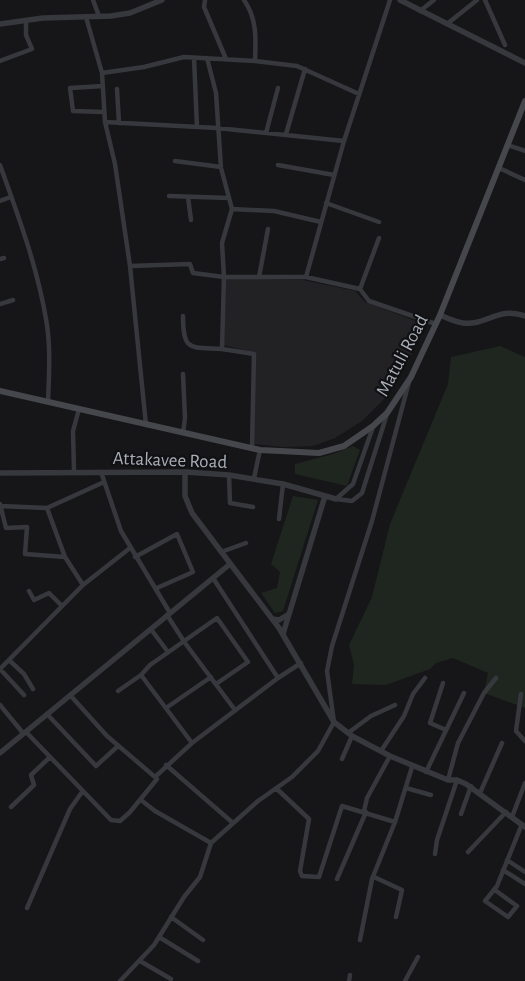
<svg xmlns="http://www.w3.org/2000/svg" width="525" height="981" font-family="'Alegreya Sans',sans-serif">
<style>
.built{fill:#222225}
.green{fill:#1e261f}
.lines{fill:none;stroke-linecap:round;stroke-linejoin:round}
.minor{stroke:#37383d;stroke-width:4.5}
.tertiary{stroke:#37383d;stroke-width:5.5}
.secondary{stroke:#45474d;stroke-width:6}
.labels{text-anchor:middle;stroke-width:4.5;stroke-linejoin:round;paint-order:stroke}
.street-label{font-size:19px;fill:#a8adb8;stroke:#111113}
</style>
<rect width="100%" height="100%" fill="#161618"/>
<path class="built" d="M226,278L303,280L355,291L365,302L424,324L409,360L384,399L362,421L335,438L313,446L284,447L253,444L255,353L224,345Z"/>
<path class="green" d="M500,346L525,357V708L484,693L488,673L453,658L436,663L430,669L386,685L352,684L354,665L349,645L372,597L390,524L448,384L451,357Z
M353,446L360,450L347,486L295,474V464L333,454Z
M293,496L318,500L283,611L275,613L261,593L277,588L280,572L271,564Z"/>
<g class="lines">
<path class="minor" d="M93,0L99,16
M205,0L204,7L226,59
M244,0C257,19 256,38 255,61
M485,0L505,45
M420,11L434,0
M86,17L102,73L105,122L115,164L130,266L146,425
M447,24L477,0
M194,58L197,127
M207,58L216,93L221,168L232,209L222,243L224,277L222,349L254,354L252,448
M0,61L32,49L26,35V21
M102,73L144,67L184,57L255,61L297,66L359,94
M103,86L70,88L73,111L104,112
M117,89L119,123
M105,122L217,128L344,141
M266,133L278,88
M286,134L305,69
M508,145L525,151
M175,161L221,167
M0,165C18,215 37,266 46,319C51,346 49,375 48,402
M278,165L334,175
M499,168L525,180
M169,196L229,198
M188,197L191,220
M0,201L11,197
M326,203L379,222
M232,209L274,211L321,222
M0,259L4,258
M130,266L190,264L193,273L224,277H306L360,289L369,301L436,324
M259,277L268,229
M306,277L344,141L390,0
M360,289L379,238
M0,304L13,300
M183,316C183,352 190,347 222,349
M183,374L185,418L183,433
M74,471L73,431L79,409
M101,472L121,531L170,613
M229,475L230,503L253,507
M254,478L260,450
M336,499L352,501L362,493L387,414
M336,499L353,484L373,427
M0,504L6,528L27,527L25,554L65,557L83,585
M0,506L47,508L104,482
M47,508L65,557
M279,519L283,484
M221,552L246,543
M135,557L177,534L193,572L157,588
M213,578L278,678
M29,591L34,600L49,593L62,606
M167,615L185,643L235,710
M153,632L168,652
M9,660L24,674L33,689
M0,669L83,585L130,548
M0,669L24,695
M443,683L430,723L446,730
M118,691L141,675
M521,694L516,731L525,741
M70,695L107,736L155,777
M0,705L23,733
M166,708L211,677
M47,714L96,766L118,746
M26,732L111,820L120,821L130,812L157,779L155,777L192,743L278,678L301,663
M348,733L371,716L395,705
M192,743L141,675L150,665L217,618L248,662L216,684
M381,751L404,716L413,694L425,678
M342,759L352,736
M166,765L233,823
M426,772L464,693
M448,780L458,743L484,693L496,678
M406,788L431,795
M277,789L309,819L300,871L302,876L319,877L342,806L395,822
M480,793L502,743
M141,800L155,811L211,843
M11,807L34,785L31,775L49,758
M364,811L367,798L390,756
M461,814L471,786
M512,817L525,783
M468,852L506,812
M435,854L437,840L457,780
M507,860L525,872
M503,870L525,884
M374,877L402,890L396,917
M337,879L366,812
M495,890L517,906L508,917L485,901L497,886L522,824
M27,908L70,809L82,792
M171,917L203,940
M159,937L198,961
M360,940L372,879L395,822L412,767
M140,961L171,979
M120,981L154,945L184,897L200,877L211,843L258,801L292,777L318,751L334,722L327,671L332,646L372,521L409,382
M349,981L350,975
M405,981L418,957"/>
<path class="tertiary" d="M400,0L525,63
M0,24L43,18L111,16L130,13L162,0
M440,315C447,318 455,322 463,323C486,326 499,306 525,316
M185,472V496L192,513L279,628L334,722L352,736L390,756L448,780H457L466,784L525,827
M0,473L185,472L229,475L283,484L336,499
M273,619L279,620L289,614
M283,634L325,496
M0,753L230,564"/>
<path class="secondary" d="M0,391L260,450L319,453L344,446L373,426L387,413L411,377L440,315L525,101"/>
</g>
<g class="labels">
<g class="street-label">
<text transform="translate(401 355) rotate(-62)" y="7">Matuli Road</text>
<text transform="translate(170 459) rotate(2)" y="7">Attakavee Road</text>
</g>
</g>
</svg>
